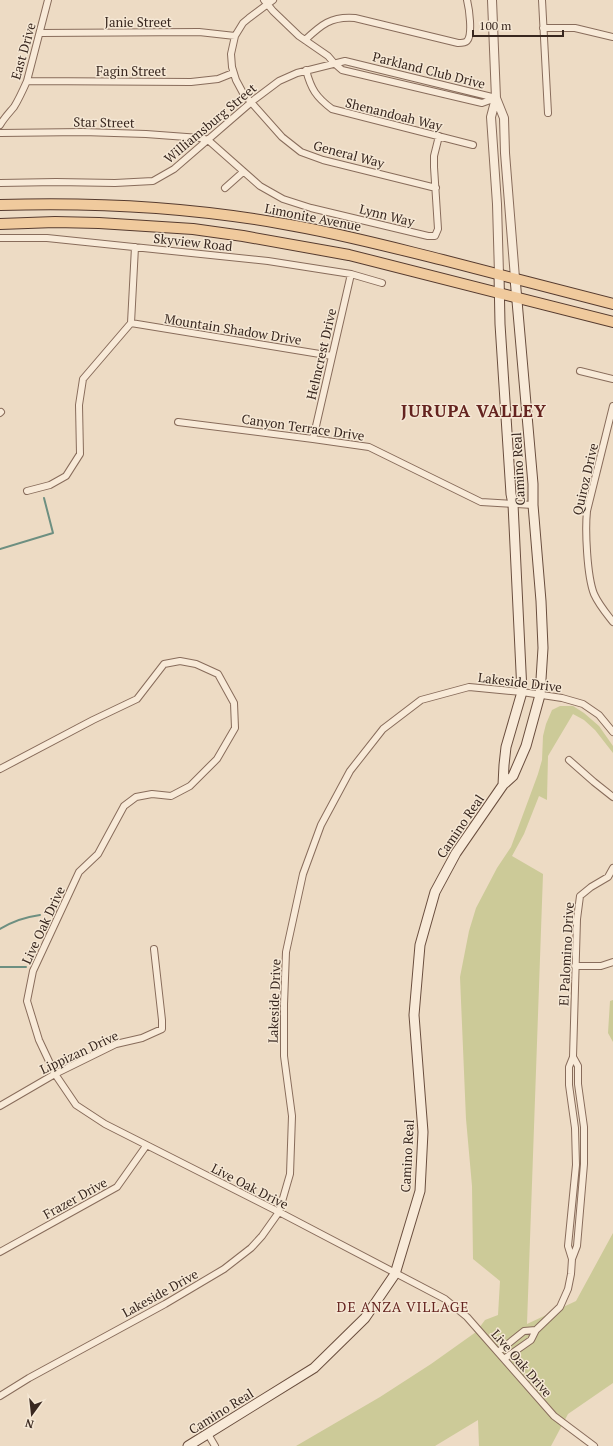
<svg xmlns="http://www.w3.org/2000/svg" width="613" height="1446" font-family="'PT Serif',serif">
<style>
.grass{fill:#ccca98}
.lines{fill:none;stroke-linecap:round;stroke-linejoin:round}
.stream{stroke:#6d8f81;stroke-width:2}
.minor-casing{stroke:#886c5b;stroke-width:8}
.tertiary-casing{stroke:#886c5b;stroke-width:10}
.secondary-casing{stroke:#6a4e3e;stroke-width:11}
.primary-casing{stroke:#563b2f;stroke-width:12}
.minor{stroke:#f8ead8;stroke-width:6}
.tertiary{stroke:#f8ead8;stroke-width:8}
.secondary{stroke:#f8ead8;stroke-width:9}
.primary{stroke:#f0ca9d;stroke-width:10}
.labels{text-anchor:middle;stroke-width:3;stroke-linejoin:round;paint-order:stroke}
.street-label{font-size:13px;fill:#38271f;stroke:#f5e7d4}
.neighbourhood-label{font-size:14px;letter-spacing:1px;fill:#64231f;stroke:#f5e7d4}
.district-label{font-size:17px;font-weight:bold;letter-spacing:1px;fill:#64231f;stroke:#f5e7d4}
</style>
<rect width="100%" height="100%" fill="#eddbc4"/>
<path class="grass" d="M560,706H573L584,713L599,726L613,746V753L595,730L584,720L573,714L548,756L547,800L539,796L524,834L512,856L543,874L527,1324L576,1301L613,1233V1383L568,1414L551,1446H479L478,1420L435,1446H296L380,1397L431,1364L476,1332L485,1320L498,1315L500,1281L473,1259L472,1186L466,1119L460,977L469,931L476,908L497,868L511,847L538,774L542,760L543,736L546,724L552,710Z
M613,1000V1042L608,1033L610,1001Z"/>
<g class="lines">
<path class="stream" d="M0,549L53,533L44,498
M0,929C13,921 25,917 40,915
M0,967H26"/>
<g class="minor-casing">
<path id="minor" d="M264,0L273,11L299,36L328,56L334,63L342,70L482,103L496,98
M273,0L249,18L243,23L235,36L231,54L232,67L236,80L243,93L282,137L301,152L323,160L436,188
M542,0L548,113
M543,28H575L613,37
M40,33L199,32L235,36
M305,40C321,25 331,16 355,18L458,43C461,43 465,43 467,41C473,35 469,8 467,0
M306,70C311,89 316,97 332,109L473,145
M27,81L191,82L218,79L233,73
M0,125C4,118 9,113 14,107C19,99 23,90 27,81L48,0
M0,133L83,132L146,134L200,138L208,140L260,186L283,199L311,208L428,236H435L438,229L434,167V156L439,136
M0,183L56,182L115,183L153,181L174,169L255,99L279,81L297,73L345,61L496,98
M225,188L243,172
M0,238H47L268,261L351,274L382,283
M131,323L332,356
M580,371L613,379
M613,406L587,511C585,530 587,576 594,594C599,605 606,613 613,622
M0,413L1,412
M178,422L313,439L369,447L481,502L533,505
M313,439L351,274
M27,491L50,485L66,476L80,454L79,405L83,379L131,323L135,247
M569,760L594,782L613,797
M0,769L93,720L137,699L164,664L180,661L196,664L218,674L234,703L235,728L217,759L190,786L171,796L152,794L136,797L124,806L98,854L79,872L33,971L27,1001L39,1040L55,1074L76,1105L105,1124L279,1212L445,1299L467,1317L554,1416L594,1446
M575,966H601L613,962
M0,1106L55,1074L116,1044L142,1038L162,1029V1020L154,949
M0,1252L117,1187L146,1146
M572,1259L577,1246L584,1164V1127L578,1084V1066L573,1057
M536,1330L560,1307L568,1289L571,1274L572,1259L568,1246L576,1165L575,1128L569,1085V1067L573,1057L577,919L580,896L591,887L608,877L613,868
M498,1352L524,1331L536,1330L531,1340L504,1359
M0,1396L29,1378L165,1304L224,1269L251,1248L262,1236L279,1212L290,1174L292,1116L284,1056V1004L286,952L303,874L321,825L350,771L383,729L421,700L469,687L522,692L562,698L583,704L599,715L613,732
M208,1434L215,1446"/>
</g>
<g class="tertiary-casing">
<path id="tertiary" d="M492,0L496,98L491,117L497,204L499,274
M496,98L504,118L505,153L515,278"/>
</g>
<g class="secondary-casing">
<path id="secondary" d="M499,274L500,324L511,494L513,504L522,692L506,747L504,765L503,785
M188,1446L314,1368L365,1318L395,1274L420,1191L423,1132L414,1015L420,945L435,892L456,853L503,785L513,776L526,746L540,695L543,648L541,601L533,505V484L515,278"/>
</g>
<g class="primary-casing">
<path id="primary" d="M0,205C95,202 190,207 284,224C338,233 390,247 443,260C500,275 556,289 613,304
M0,224L55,222L99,223L193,229L243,236L349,255L613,322"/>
</g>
<use href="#minor" class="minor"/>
<use href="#tertiary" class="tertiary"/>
<use href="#secondary" class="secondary"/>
<use href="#primary" class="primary"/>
</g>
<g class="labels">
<g class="street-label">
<text x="138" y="27">Janie Street</text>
<text transform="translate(23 51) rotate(-74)" y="5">East Drive</text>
<text transform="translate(429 70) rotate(14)" y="5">Parkland Club Drive</text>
<text x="131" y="76">Fagin Street</text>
<text transform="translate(394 114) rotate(14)" y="5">Shenandoah Way</text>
<text transform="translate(104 122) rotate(1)" y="5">Star Street</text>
<text transform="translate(210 123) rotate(-40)" y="5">Williamsburg Street</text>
<text transform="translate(349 154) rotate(15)" y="5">General Way</text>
<text transform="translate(387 215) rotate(14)" y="5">Lynn Way</text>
<text transform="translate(313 217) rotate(11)" y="5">Limonite Avenue</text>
<text transform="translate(193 242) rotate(6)" y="5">Skyview Road</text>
<text transform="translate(233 329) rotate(9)" y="5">Mountain Shadow Drive</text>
<text transform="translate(321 354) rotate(-77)" y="5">Helmcrest Drive</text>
<text transform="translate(303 427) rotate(8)" y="5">Canyon Terrace Drive</text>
<text transform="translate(518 469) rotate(-93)" y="5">Camino Real</text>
<text transform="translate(585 479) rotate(-77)" y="5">Quiroz Drive</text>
<text transform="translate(520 682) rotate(7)" y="5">Lakeside Drive</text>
<text transform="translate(460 826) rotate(-56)" y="5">Camino Real</text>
<text transform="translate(43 925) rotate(-65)" y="5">Live Oak Drive</text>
<text transform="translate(566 954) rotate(-87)" y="5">El Palomino Drive</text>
<text transform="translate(274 1001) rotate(-88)" y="5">Lakeside Drive</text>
<text transform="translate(79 1052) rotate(-25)" y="5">Lippizan Drive</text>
<text transform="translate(407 1156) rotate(-87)" y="5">Camino Real</text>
<text transform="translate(250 1186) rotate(27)" y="5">Live Oak Drive</text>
<text transform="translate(75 1198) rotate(-29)" y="5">Frazer Drive</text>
<text transform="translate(160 1293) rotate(-29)" y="5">Lakeside Drive</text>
<text transform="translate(522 1363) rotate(49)" y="5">Live Oak Drive</text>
<text transform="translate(221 1411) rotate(-32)" y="5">Camino Real</text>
</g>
<g class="neighbourhood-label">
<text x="403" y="1312">DE ANZA VILLAGE</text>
</g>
<g class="district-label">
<text x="474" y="417">JURUPA VALLEY</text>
</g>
</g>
<g transform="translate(32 1414) rotate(195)" stroke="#f5e7d4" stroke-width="3" paint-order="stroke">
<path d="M0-3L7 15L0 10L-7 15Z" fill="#38271f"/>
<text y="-6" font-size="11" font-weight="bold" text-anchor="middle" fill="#38271f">N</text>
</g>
<path d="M473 30v6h90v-6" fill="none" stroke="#38271f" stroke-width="2"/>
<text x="479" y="30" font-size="12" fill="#38271f" stroke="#f5e7d4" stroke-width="3" paint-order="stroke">100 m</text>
</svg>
